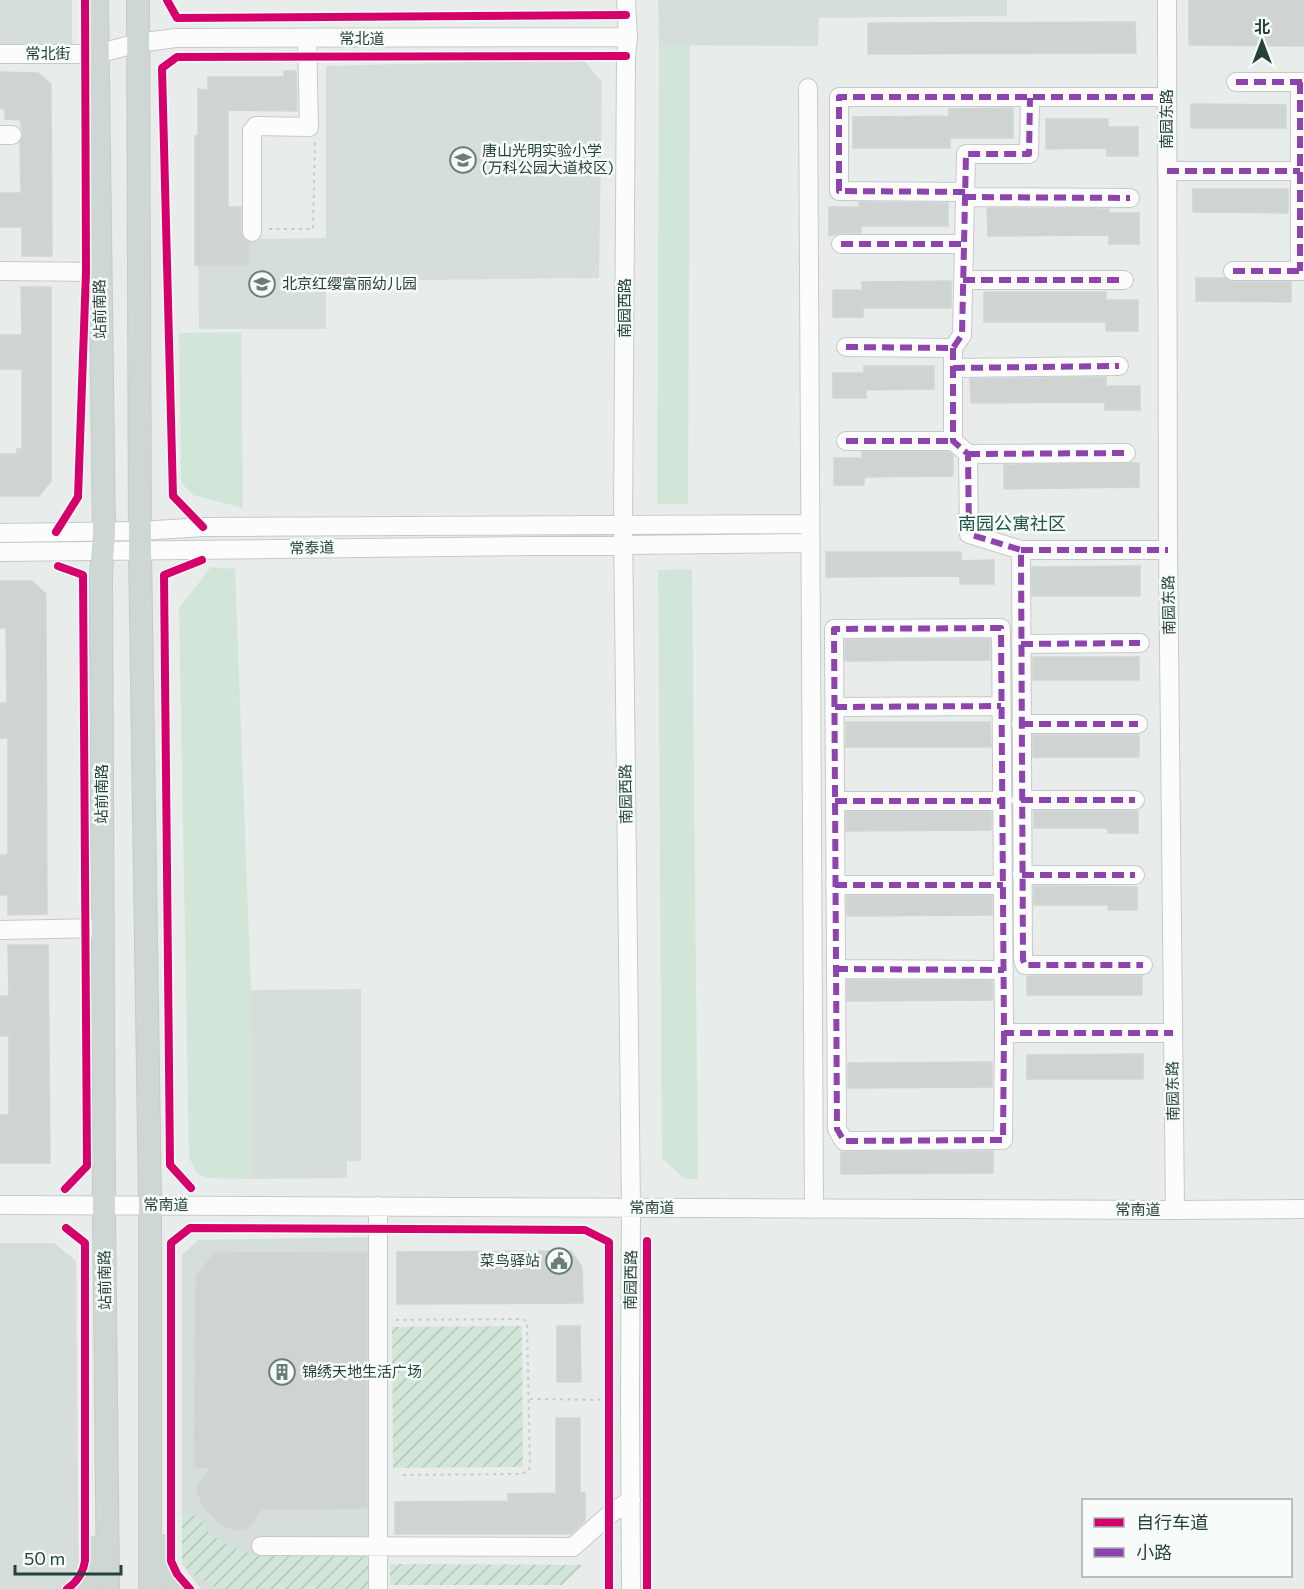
<svg xmlns="http://www.w3.org/2000/svg" width="1304" height="1589" font-family="Commissioner,'Noto Sans SC',sans-serif">
<style>
.built{fill:#d6dedb}
.park{fill:#d1e6d8}
.garden{fill:url(#garden-furrows)}
.building{fill:#cfd4d2;stroke:#d1d6d4;stroke-width:1.5}
.lines{fill:none;stroke-linecap:round;stroke-linejoin:round}
.minor-casing{stroke:#c5cac8;stroke-width:20}
.major-casing{stroke:#c3ccc9;stroke-width:24}
.path{stroke:#c3ccca;stroke-width:2;stroke-dasharray:3 4.5;stroke-linecap:butt}
.minor{stroke:#fcfcfc;stroke-width:18}
.major{stroke:#cfd7d5;stroke-width:22}
.quiet{stroke:#8e44ad;stroke-width:6;stroke-dasharray:12 6;stroke-linecap:butt}
.cycleway-casing{stroke:#f7fbf9;stroke-width:11}
.cycleway{stroke:#d6006c;stroke-width:8}
.labels{text-anchor:middle;stroke-width:5;stroke-linejoin:round;paint-order:stroke}
.street-label{font-size:15px;fill:#24423a;stroke:#f7fbf9}
.poi-label{font-size:15px;fill:#24423a;stroke:#f7fbf9;text-anchor:start}
.quarter-label{font-size:18px;fill:#1f5548;stroke:#f7fbf9}
</style>
<defs>
<pattern id="garden-furrows" width="10" height="10" patternUnits="userSpaceOnUse" patternTransform="scale(1.5)"><rect width="10" height="10" fill="#d1e6d8"/><path d="M-1 1l2-2M0 10L10 0M9 11l2-2" fill="none" stroke="#b3c6ba"/></pattern>
</defs>
<rect width="100%" height="100%" fill="#e8edeb"/>
<path class="built" d="M0,0H72V45L0,44Z
M658,0H1007V16L819,18L818,46L659,45Z
M583,59L602,82L599,278L326,281V329H199L198,240L326,238V66Z
M361,989V1161H347V1178L252,1179L251,990Z
M378,1237L381,1589H201L182,1564V1255L198,1240Z
M0,1243H54L76,1261L79,1589H0Z"/>
<path class="park" d="M659,45H690L688,504H657Z
M241,332L243,508L193,495L181,482L179,333Z
M211,567L235,569L251,990L252,1179L208,1178L198,1174L189,1158L179,608Z
M692,569L698,1179H685L662,1158L658,570Z"/>
<path class="garden" d="M522,1326L523,1467L393,1468L392,1327Z
M182,1515L199,1516L209,1533L231,1547L257,1556L373,1557V1589H218L198,1578L182,1564Z
M390,1564L583,1565L562,1585H390Z"/>
<path class="building" d="M1189,0H1304V46L1189,45Z
M1135,22L1136,53L868,54V23Z
M284,71H296L297,111L228,110V207H241V233L243,238L249,242V265H195V136H198V89L208,90V77H284Z
M0,72L38,73L51,84L52,256H22V227H0V193H21L20,142L23,136L20,120L5,119V109H0Z
M1191,104L1286,105V128H1191Z
M1013,108V138H950V148H853V117L949,116V109Z
M1046,119H1108V127H1138V156H1107L1106,148L1046,149Z
M1193,189H1288V213L1193,212Z
M859,202L948,203V226H861V233H841L829,236V207H859Z
M987,208L1109,209V213H1139V244H1109V235L988,236Z
M1196,278H1225L1233,282H1291V302L1196,301Z
M951,281V308H863V317H833V290H862V282Z
M21,287H51V481L39,496H0V454H17V449H22V369H0V335H22Z
M984,292H1106V300H1138V331H1106V322H984Z
M864,366H934V389L866,390V398H833V373H864Z
M1106,377V386H1140V410H1105V402L971,403L970,379Z
M862,452H949L953,456V476L864,477V485H834V458H862Z
M1132,463H1139V487L1004,489V465Z
M826,552H961V561L994,560V584H960V576L826,577Z
M1140,566V596H1032V567Z
M0,581H32L46,594L47,914L8,915V895H0V855H8V738H0V703H7L6,628H0Z
M990,639V660L845,661V640Z
M1033,657H1139V680H1033Z
M846,722H990L991,747H846Z
M1033,735H1139V757H1033Z
M1034,811H1138V833H1108V828H1034Z
M846,812H991V830L846,831Z
M1034,886L1137,887V910H1108V905H1034Z
M847,896H992V915L847,916Z
M8,945H48L50,1163H0V1115H9V1036H0V996H9Z
M1027,976H1142V995H1027Z
M847,980L992,981L993,1000L847,1001Z
M1143,1054V1079H1027V1055Z
M992,1062V1087L848,1088V1063Z
M993,1151V1173L841,1174V1152Z
M571,1251L582,1267L583,1303L397,1304V1252Z
M367,1252V1508L260,1510L253,1524L245,1529L236,1530L226,1527L216,1520L203,1507L197,1491L198,1484L211,1468L194,1467L196,1277L214,1253Z
M557,1326H580L581,1382H557Z
M556,1418H580V1493H585V1521L571,1534H395V1502L508,1501V1494L556,1493Z"/>
<g class="lines">
<g class="minor-casing">
<path id="minor" d="M626,0L628,37L626,56L623,525L631,1208L630,1399L631,1589
M1167,0L1168,550L1175,1210
M0,54H97L138,43L176,38L628,37
M1236,82H1304
M1300,82V271
M808,88L814,1209
M0,135H12
M1167,171H1300
M965,192L839,191V97H1166
M964,197L1130,198
M252,232V131L256,126L309,127L307,39
M841,244H964
M0,271L99,272
M1233,271H1304
M963,280H1124
M846,347L953,348L962,335L966,154H1029L1030,98
M953,348V441L968,454L969,534L1021,550L1023,960L1025,965H1143
M953,368L1119,366
M846,441H953
M968,454L1126,453
M0,533L140,531L203,527L810,524
M1021,550H1168
M0,552L810,543
M1021,644L1140,643
M835,707L1001,706
M1021,724H1138
M1021,800H1135
M835,801H1003
M1022,875H1135
M835,885H1003
M0,930L103,928
M836,969L1004,970
M1004,1033L1003,1140L844,1141L837,1129L834,629L1001,628L1004,1033H1173
M0,1205L1175,1210L1304,1209
M378,1206V1589
M261,1546L573,1547L610,1514L631,1500"/>
</g>
<g class="major-casing">
<path id="major" d="M97,0L104,532L101,575L104,1209L108,1589
M138,0L140,550L150,1205V1589
M161,1546C161,1564 165,1574 175,1589
M82,1589L94,1572L97,1547"/>
</g>
<path class="path" d="M269,229H313L315,141
M396,1320L522,1319L527,1321L530,1467L528,1472L519,1474L398,1475
M530,1399L615,1400"/>
<use href="#minor" class="minor"/>
<use href="#major" class="major"/>
<path class="quiet" d="M1236,82H1304
M1300,82V271
M1167,171H1300
M965,192L839,191V97H1166
M964,197L1130,198
M841,244H964
M1233,271H1304
M963,280H1124
M846,347L953,348L962,335L966,154H1029L1030,98
M953,348V441L968,454L969,534L1021,550L1023,960L1025,965H1143
M953,368L1119,366
M846,441H953
M968,454L1126,453
M1021,550H1168
M1021,644L1140,643
M835,707L1001,706
M1021,724H1138
M1021,800H1135
M835,801H1003
M1022,875H1135
M835,885H1003
M836,969L1004,970
M1004,1033L1003,1140L844,1141L837,1129L834,629L1001,628L1004,1033H1173"/>
<g class="cycleway-casing">
<path id="cycleway" d="M167,0L177,18L626,15
M203,527L173,496L162,68L177,57L626,56
M56,532L78,497L86,272L85,0
M58,566L83,575L87,1166L65,1189
M191,1188L170,1165L164,575L202,560
M66,1228L85,1243V1561C83,1574 77,1582 67,1589
M647,1241V1589
M190,1589L177,1574L171,1561V1243L190,1228L585,1230L609,1242V1589"/>
</g>
<use href="#cycleway" class="cycleway"/>
</g>
<defs>
<g id="school-ring" transform="scale(1.35)"><circle r="9.5" fill="#f7fbf9" stroke="#697e78" stroke-width="1.5"/><path d="M0-5L7-2L0 1L-7-2ZM-4 1L0 2.5L4 1V4Q0 6-4 4Z" fill="#697e78"/></g>
<g id="civic-ring" transform="scale(1.35)"><circle r="9.5" fill="#f7fbf9" stroke="#697e78" stroke-width="1.5"/><path d="M-.6-6.5H3V-4.5H.6V-3L4-1V1h2V6H-6V1h2V-1L-.6-3ZM-1.2 2.5V6h2.4V2.5Z" fill="#697e78"/></g>
<g id="building-ring" transform="scale(1.35)"><circle r="9.5" fill="#f7fbf9" stroke="#697e78" stroke-width="1.5"/><path d="M-4-6H4V6H1V3H-1V6H-4ZM-2.5-4.3h1.7v1.8h-1.7ZM.8-4.3h1.7v1.8H.8ZM-2.5-1h1.7V.8h-1.7ZM.8-1h1.7V.8H.8Z" fill="#697e78"/></g>
</defs>
<g fill-rule="evenodd">
<use href="#school-ring" x="463" y="160"/>
<use href="#school-ring" x="262" y="284"/>
<use href="#civic-ring" x="559" y="1261"/>
<use href="#building-ring" x="282" y="1372"/>
</g>
<g class="labels">
<g class="street-label">
<text x="362" y="44">常北道</text>
<text x="48" y="59">常北街</text>
<text transform="translate(1167 119) rotate(-90)" y="5">南园东路</text>
<text transform="translate(625 308) rotate(-90)" y="5">南园西路</text>
<text transform="translate(100 309) rotate(-91)" y="5">站前南路</text>
<text transform="translate(312 548) rotate(-1)" y="5">常泰道</text>
<text transform="translate(1169 605) rotate(-91)" y="5">南园东路</text>
<text transform="translate(102 794) rotate(-90)" y="5">站前南路</text>
<text transform="translate(626 794) rotate(-91)" y="5">南园西路</text>
<text transform="translate(1173 1091) rotate(-91)" y="5">南园东路</text>
<text x="166" y="1210">常南道</text>
<text x="652" y="1213">常南道</text>
<text x="1138" y="1215">常南道</text>
<text transform="translate(105 1280) rotate(-91)" y="5">站前南路</text>
<text transform="translate(631 1280) rotate(-89)" y="5">南园西路</text>
</g>
<g class="poi-label">
<text x="482" y="156">唐山光明实验小学<tspan x="482" dy="17">(万科公园大道校区)</tspan></text>
<text x="282" y="289">北京红缨富丽幼儿园</text>
<text x="540" y="1266" text-anchor="end">菜鸟驿站</text>
<text x="302" y="1377">锦绣天地生活广场</text>
</g>
<g class="quarter-label">
<text x="1012" y="530">南园公寓社区</text>
</g>
</g>
<rect x="1082" y="1499" width="210" height="78" fill="#f7fbf9" stroke="#a3b1ad" stroke-width="1.5"/>
<rect x="1094" y="1518" width="30" height="9" fill="#d6006c" stroke="#a3b1ad" stroke-width="1.5"/>
<text x="1136" y="1529" font-size="18" fill="#24423a">自行车道</text>
<rect x="1094" y="1548" width="30" height="9" fill="#8e44ad" stroke="#a3b1ad" stroke-width="1.5"/>
<text x="1136" y="1559" font-size="18" fill="#24423a">小路</text>
<g transform="translate(1262 42)" stroke="#f7fbf9" stroke-width="4.5" paint-order="stroke">
<path d="M0-4.5L10 22L0 15L-10 22Z" fill="#24423a"/>
<text y="-9" font-size="16" font-weight="bold" text-anchor="middle" fill="#24423a">北</text>
</g>
<path d="M15 1565v9h106v-9" fill="none" stroke="#24423a" stroke-width="3"/>
<text x="24" y="1565" font-size="18" fill="#24423a" stroke="#f7fbf9" stroke-width="4.5" paint-order="stroke">50 m</text>
</svg>
